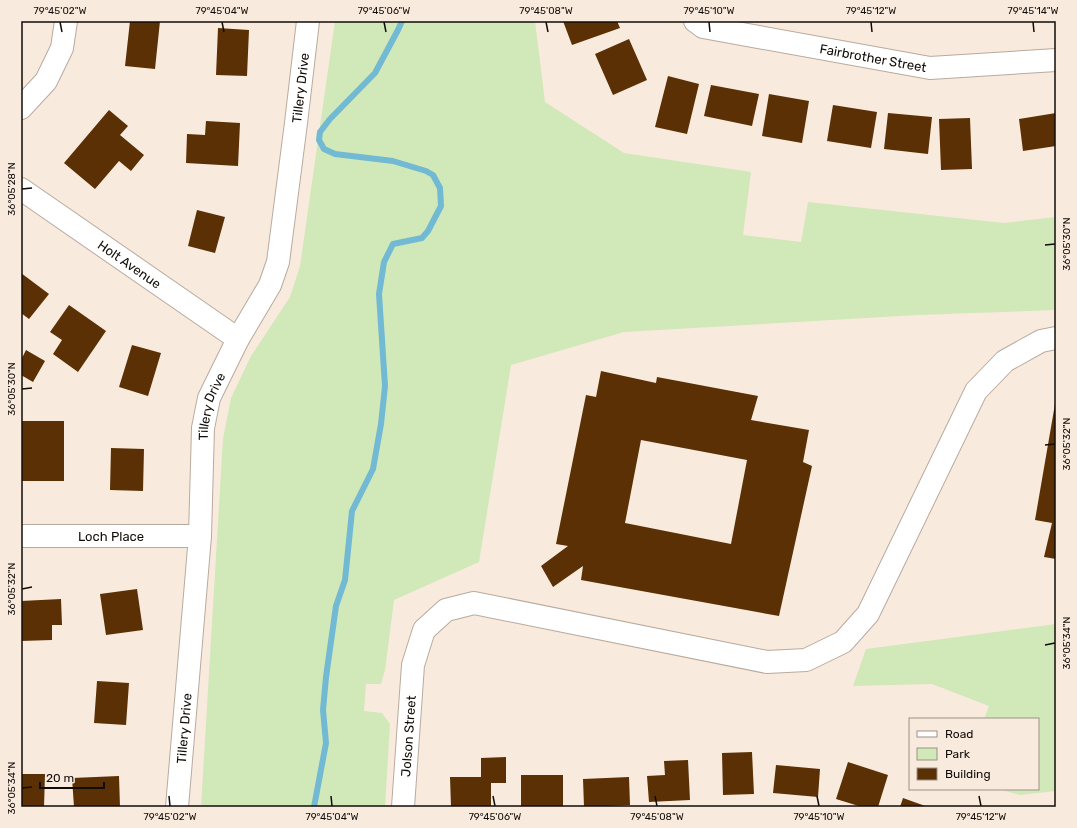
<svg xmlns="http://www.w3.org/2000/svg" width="1077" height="828" font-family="Rubik,sans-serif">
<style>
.green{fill:#d1e8b9}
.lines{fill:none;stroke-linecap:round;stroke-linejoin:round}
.stream{stroke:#72b9d3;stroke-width:6}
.building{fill:#5a3004;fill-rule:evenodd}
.minor-casing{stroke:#b9aa9f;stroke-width:24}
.minor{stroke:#fff;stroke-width:22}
.ticks{fill:none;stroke:#100c08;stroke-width:1.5}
.labels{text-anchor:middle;stroke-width:4;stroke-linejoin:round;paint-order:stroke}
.street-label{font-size:13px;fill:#100c08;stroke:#f9eade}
.neatline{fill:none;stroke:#100c08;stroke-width:1.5}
.ticks-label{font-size:10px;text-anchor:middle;fill:#100c08}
</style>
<rect width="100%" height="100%" fill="#f9eade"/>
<path class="green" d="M335,21H535L545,102L624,153L751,172L743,235L801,242L808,202L1004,223L1056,217V310L918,315L624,332L511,365L479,562L394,600L385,670L381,684H366L364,711L382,713L390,724L385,807H201L223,439L231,398L251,356L290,297L300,266Z
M1056,624V791L1020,795L998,789H1038V719H984L989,706L932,684L853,686L866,649Z"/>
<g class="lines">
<path class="stream" d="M314,807L326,743L323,710L326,677L336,606L345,580L352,511L373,469L381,424L385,386L379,294L384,262L393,244L422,238L428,231L441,206L440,188L433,175L426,171L393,161L335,154L324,149L319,140L320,132L330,119L375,73L398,30L402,21"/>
</g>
<path class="building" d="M130,21H160L155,69L125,66Z
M563,21H617L620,28L572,45Z
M218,28L249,30L247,76L216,75Z
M629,39L647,80L613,95L595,54Z
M668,76L699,84L687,134L655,127Z
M711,85L759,94L752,126L704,116Z
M769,94L809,101L802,143L762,136Z
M833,105L877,112L871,148L827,141Z
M109,110L128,126L120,135L144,155L131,171L119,161L95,189L64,163Z
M888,113L932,117L928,154L884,149Z
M1056,113V146L1023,151L1019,119Z
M970,118L972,169L941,170L939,119Z
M206,121L240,123L238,166L186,163L187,134L205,135Z
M197,210L225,217L215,253L188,246Z
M21,273L49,294L29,319L21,313Z
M69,305L106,331L78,372L53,354L62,340L50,332Z
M132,345L161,353L148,396L119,387Z
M26,350L45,361L33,382L21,375V360Z
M601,371L656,383L657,377L758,396L751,420L809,430L803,462L812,466L779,616L581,580L583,566L553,587L541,566L568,546L556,544L586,395L596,397ZM641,440L747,460L731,544L625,523Z
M1055,404H1056V559L1044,557L1052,523L1035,520Z
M21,421H64V481H21Z
M111,448L144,449L143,491L110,490Z
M137,589L143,630L106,635L100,594Z
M61,599L62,625H52V640L21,641V601Z
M97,681L129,683L126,725L94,723Z
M752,752L754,794L723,795L722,753Z
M506,757V783H491V807H451L450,777H481V758Z
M688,760L690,800L649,802L647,776L665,775L664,761Z
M848,762L888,775L878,807H862L836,799Z
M776,765L820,769L818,797L773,793Z
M21,774H45L44,807H21Z
M521,775H563V806H521Z
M119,776L120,807H74L72,778Z
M629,777L630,805L584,807L583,779Z
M903,798L928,807H900Z"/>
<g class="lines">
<g class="minor-casing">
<g id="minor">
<path id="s1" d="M695,21L703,27L930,68L1056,60"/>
<path d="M21,108L46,81L62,48L66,21"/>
<path id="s2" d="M21,189L238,339"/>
<path id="s3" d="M21,536H200"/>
<path id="s4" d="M177,807L200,536L203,428L209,398L238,339L270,285L278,262L296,123L308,21"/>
<path id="s5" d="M403,807L413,665L424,630L446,610L474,603L767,662L806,660L843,642L868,614L976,391L1005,361L1041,341L1056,338"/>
</g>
</g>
<use href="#minor" class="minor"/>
</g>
<path class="ticks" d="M60,22L62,32M222,22L224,32M384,22L386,32M546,22L548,32M709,22L710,32M871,22L872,32M1033,22L1034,32M22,189L32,188M1045,245L1055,244M22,389L32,388M1045,445L1055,444M22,589L32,587M1045,645L1055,643M22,788L32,787M169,796L170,806M331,796L332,806M493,796L495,806M655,796L657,806M817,796L819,806M979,796L981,806"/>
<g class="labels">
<g class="street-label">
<text dy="5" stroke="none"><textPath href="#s1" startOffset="183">Fairbrother Street</textPath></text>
<text dy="5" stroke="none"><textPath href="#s4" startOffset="739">Tillery Drive</textPath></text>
<text dy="5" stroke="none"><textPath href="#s2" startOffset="132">Holt Avenue</textPath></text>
<text dy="5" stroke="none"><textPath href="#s4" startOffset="403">Tillery Drive</textPath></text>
<text dy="5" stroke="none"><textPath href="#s3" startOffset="90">Loch Place</textPath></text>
<text dy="5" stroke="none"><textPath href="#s4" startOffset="79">Tillery Drive</textPath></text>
<text dy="5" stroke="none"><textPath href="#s5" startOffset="71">Jolson Street</textPath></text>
</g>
</g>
<rect width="1077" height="828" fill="none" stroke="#f9eade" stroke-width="44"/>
<rect x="909" y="718" width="130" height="72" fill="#f9eade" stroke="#9c9188"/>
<rect x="917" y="731" width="20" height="6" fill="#ffffff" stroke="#9c9188"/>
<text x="945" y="738" font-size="12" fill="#100c08">Road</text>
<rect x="917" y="748" width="20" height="12" fill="#d1e8b9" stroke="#9c9188"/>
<text x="945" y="758" font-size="12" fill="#100c08">Park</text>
<rect x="917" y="768" width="20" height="12" fill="#5a3004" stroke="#9c9188"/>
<text x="945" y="778" font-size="12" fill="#100c08">Building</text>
<path d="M40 782v6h64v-6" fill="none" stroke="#100c08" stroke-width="2"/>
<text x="46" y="782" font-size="12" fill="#100c08" stroke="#f9eade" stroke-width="3" paint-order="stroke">20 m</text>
<rect x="22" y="22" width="1033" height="784" class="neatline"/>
<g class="ticks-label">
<text x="60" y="14">79°45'02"W</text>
<text x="222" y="14">79°45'04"W</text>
<text x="384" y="14">79°45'06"W</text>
<text x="546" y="14">79°45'08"W</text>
<text x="709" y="14">79°45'10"W</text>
<text x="871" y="14">79°45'12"W</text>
<text x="1033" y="14">79°45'14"W</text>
<text transform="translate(11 189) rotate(-90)" y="4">36°05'28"N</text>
<text transform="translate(1066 244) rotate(-90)" y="4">36°05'30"N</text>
<text transform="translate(11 389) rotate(-90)" y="4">36°05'30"N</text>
<text transform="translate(1066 444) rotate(-90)" y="4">36°05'32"N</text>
<text transform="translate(11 589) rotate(-90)" y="4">36°05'32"N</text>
<text transform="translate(1066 643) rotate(-90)" y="4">36°05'34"N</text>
<text transform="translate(11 788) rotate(-90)" y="4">36°05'34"N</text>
<text x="170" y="820">79°45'02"W</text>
<text x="332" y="820">79°45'04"W</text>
<text x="495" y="820">79°45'06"W</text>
<text x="657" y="820">79°45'08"W</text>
<text x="819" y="820">79°45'10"W</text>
<text x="981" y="820">79°45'12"W</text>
</g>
</svg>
